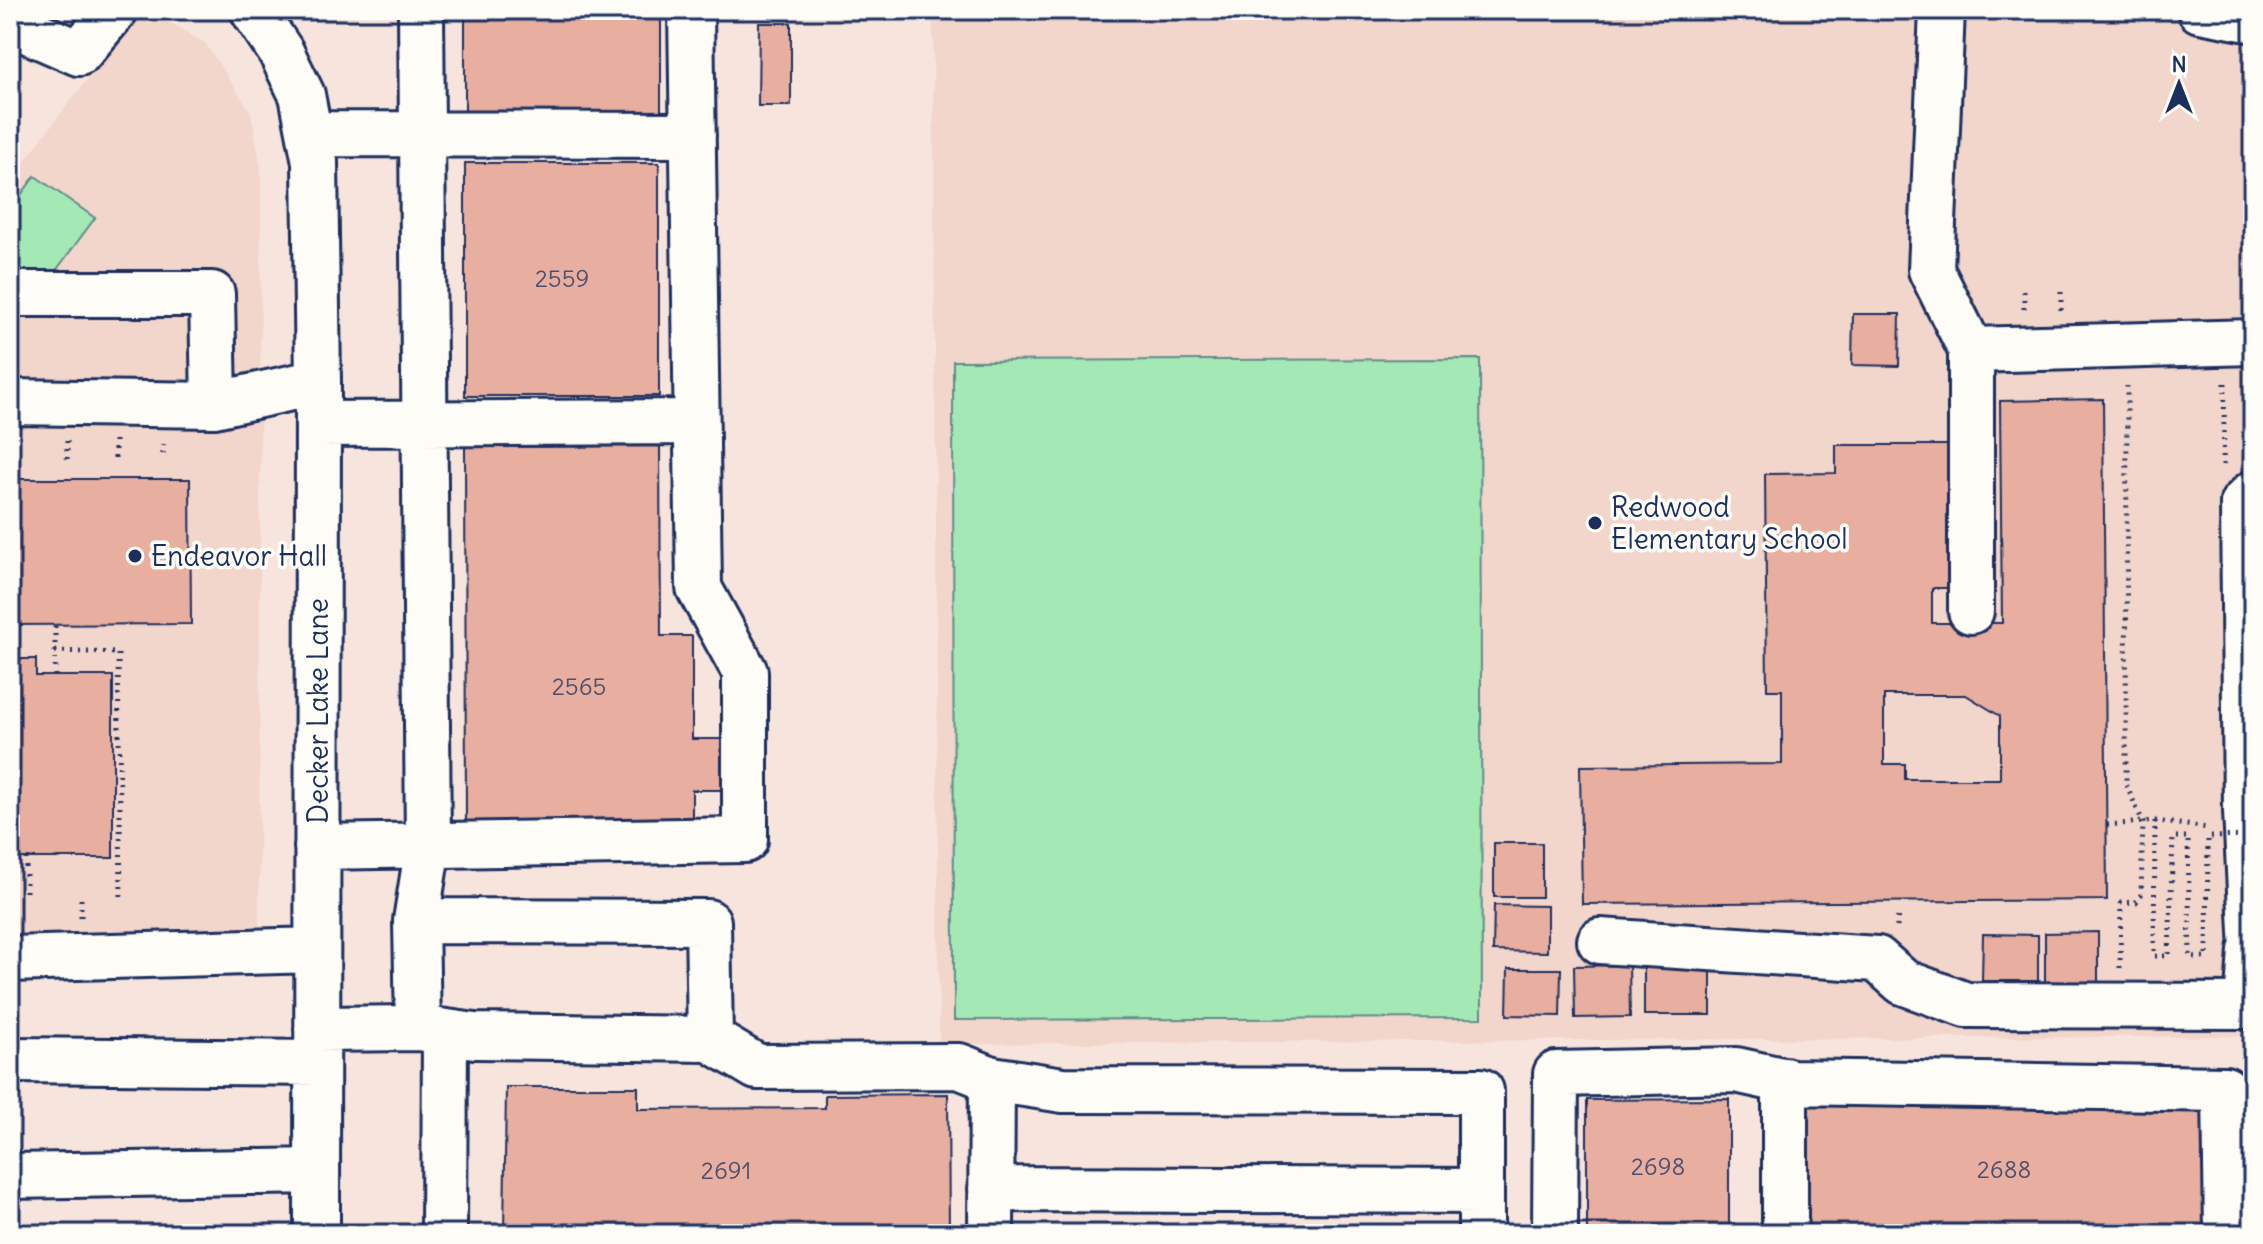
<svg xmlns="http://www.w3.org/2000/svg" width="2263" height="1244" font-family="Delius,sans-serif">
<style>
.built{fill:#f2d5cb}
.green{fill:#a4e9b5;stroke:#608c8a;stroke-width:2}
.building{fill:#e8afa0;stroke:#1b2f5e;stroke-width:2;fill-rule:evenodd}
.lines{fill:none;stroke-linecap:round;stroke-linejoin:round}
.minor-casing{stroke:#1b2f5e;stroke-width:50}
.path{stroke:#1b2f5e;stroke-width:5;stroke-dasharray:2 6;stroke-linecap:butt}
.minor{stroke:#fdfcf7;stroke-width:44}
.path-bridge{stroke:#1b2f5e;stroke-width:5;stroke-dasharray:2 6;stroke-linecap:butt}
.poi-dot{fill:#1b2f5e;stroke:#fdfcf7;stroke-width:3}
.labels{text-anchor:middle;stroke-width:7;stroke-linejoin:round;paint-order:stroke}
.number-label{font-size:24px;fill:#4e4f6e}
.poi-label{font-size:28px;fill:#1b2f5e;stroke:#fdfcf7;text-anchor:start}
.street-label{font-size:28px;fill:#1b2f5e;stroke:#fdfcf7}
</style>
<rect width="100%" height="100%" fill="#f7e5dd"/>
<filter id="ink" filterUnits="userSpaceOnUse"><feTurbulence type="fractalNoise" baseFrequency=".0125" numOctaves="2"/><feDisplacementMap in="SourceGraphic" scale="16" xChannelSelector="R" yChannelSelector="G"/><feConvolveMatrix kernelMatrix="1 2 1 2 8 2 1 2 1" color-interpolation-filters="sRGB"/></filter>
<g filter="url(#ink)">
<path class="built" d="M140,10H148L205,43L251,112L261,169L259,931L10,934V180Z
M933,10H2253V1036L939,1044Z"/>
<path class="green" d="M35,176L95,218L46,284L10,261V210Z
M1480,359L1482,1018L954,1020L953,361Z"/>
<path class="building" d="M465,10H661V113H465Z
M759,23H791V106H758Z
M465,163H659V396H465Z
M1853,314H1900L1899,366L1852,365Z
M2103,399L2107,900L1582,904L1580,766L1782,764V690H1767L1765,474L1836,473V445H1950L1951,588H1932V623H2002L2000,401ZM1884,695H1966L2000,716V779H1905V764H1884Z
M660,446L661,636H692V739H723V790H692V826L466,828L465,447Z
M10,479H190L191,624L10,625Z
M10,659H36V676H113V858H10Z
M1494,843H1542V897H1494Z
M1494,905L1547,906V952L1493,951Z
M2098,932V984H2045V933Z
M1983,934L2038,935V981H1982Z
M1629,965L1630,1017L1575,1018L1574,966Z
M1644,966H1711V1015H1644Z
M1508,969H1561L1560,1016L1507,1015Z
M506,1087H638V1109L825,1108V1095L948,1094L949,1234H504Z
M1729,1099V1234H1587V1100Z
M1805,1105H2203V1234H1805Z"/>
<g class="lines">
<g class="minor-casing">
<path id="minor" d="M253,10L281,52L302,95L315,162L318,382L317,1234
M1942,10L1931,270L1971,350L2253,342
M2200,10L2253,20
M10,23L79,53L115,10
M311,134L693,135
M10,294H212L214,405
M1971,350V611
M10,402L214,405L318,382
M318,424L696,422
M2253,493L2243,503L2246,811L2253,951
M317,847L745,840V672L699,588L691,10
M416,921L708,922L710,1039L475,1036L418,1028
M1600,941L1877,959L1903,982L1966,1005L2247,1006L2251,950
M10,959L317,950
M317,1029L418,1028L416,921L428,845L421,10
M710,1039L757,1067L959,1066L992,1079L991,1234
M10,1060L317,1063
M992,1079L1063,1090L1481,1091V1234
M1785,1080V1234
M10,1176L317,1171
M991,1189L1481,1191
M444,1234L445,1032
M1555,1234L1556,1074L1736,1070L1791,1082L2225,1089L2227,1234"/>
</g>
<path class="path" d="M2024,291V310
M2061,310V292
M115,440V459
M67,441V460
M163,444V459
M2223,465L2225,383
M55,651L118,653L121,898
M55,676V624
M2107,825L2155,821L2209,828
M26,858V898
M81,917V898
M1897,927L1898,912
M2120,968L2121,903L2136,902L2141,895L2143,822L2126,785L2127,386
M29,1226V1234"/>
<use href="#minor" class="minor"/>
<path class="path-bridge" d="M2155,821L2154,956H2169L2173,837H2188L2190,957H2207L2208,837L2253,836"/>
</g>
</g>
<g class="poi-dot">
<circle cx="1595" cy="523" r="8"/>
<circle cx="135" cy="556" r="8"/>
</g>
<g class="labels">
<g class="number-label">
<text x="562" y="287">2559</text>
<text x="579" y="695">2565</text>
<text x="1658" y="1175">2698</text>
<text x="2004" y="1178">2688</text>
<text x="726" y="1179">2691</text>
</g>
<g class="poi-label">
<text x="1611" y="517">Redwood<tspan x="1611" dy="32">Elementary School</tspan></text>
<text x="151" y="566">Endeavor Hall</text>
</g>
<g class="street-label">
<text transform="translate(318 711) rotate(-90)" y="10">Decker Lake Lane</text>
</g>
</g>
<rect width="2263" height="1244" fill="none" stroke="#fdfcf7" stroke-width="40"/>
<rect x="20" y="20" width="2223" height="1204" fill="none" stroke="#1b2f5e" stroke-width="3" filter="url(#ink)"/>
<g transform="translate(2179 84)" stroke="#fdfcf7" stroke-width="6" paint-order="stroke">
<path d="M0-6L14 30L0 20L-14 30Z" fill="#1b2f5e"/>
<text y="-12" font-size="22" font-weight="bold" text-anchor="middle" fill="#1b2f5e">N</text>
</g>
</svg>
